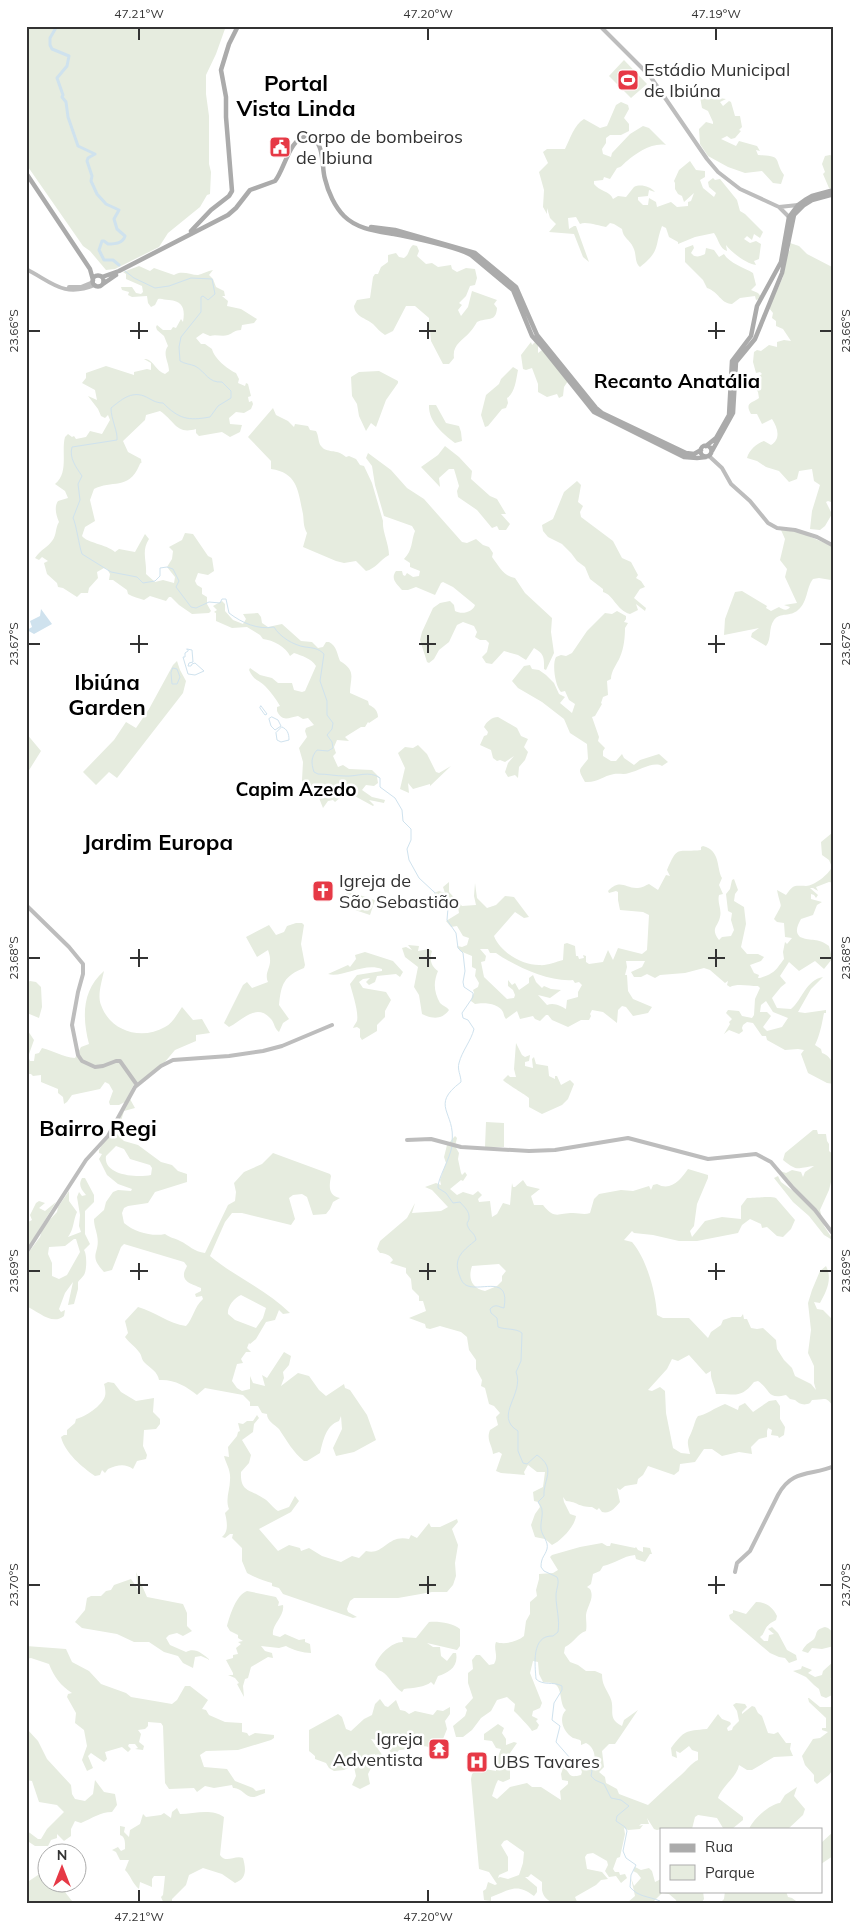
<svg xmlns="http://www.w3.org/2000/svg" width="860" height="1930" font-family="Mulish,sans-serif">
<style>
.green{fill:#e6ecdf;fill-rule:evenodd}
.water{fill:#cfe2ee}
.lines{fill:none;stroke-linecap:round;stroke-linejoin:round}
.stream{stroke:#cfe2ee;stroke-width:1}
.river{stroke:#cfe2ee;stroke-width:3}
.secondary{stroke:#bdbdbd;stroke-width:4}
.primary{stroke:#ababab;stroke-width:4.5}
.ticks{fill:none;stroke:#333;stroke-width:2}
.labels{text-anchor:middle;stroke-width:5;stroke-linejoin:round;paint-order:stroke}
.poi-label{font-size:18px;fill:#333;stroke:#fff;text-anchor:start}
.neighbourhood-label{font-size:19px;font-weight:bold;fill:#000;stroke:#fff}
.quarter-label{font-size:20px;font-weight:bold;fill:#000;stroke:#fff}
.district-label{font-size:22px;font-weight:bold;fill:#000;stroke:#fff}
.neatline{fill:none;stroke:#333;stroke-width:2}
.ticks-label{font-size:12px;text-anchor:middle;fill:#333}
</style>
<rect width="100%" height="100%" fill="#fff"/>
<path class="green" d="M29,26H226L216,54L206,75V94L209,116V164L211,172L210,194L207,195L200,207L168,233L159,247L115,269L106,270L90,251L83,246L26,164V41Z
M624,60L647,84L631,98L609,76Z
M696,89H713L714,93L719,98L726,99L720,102L723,106L729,101L731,102L735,116H740L742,127L739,130L741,131L735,138L731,139L727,136L721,139L736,146L739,141L757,146L760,151L756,150L758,155C784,156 773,159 784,175L781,184L773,183L762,171L745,173L728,167L708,156L700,144L699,129L706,122L713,124V122L708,111L702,108L700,97Z
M621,102L628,105L629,109L624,118L629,124V131L621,135H610L606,138V143L602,149L603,154L611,157L612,153L630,134L643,126L649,128L666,145C653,142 636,153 627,161C623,164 622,167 617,168L610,179L604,177L603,180L594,181V184C599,191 610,191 613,199L618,196L626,197L634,187C640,184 650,186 655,192L649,190L648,196L638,197V200L643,205H648L649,198L656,202L657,207L671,202L677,207L688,206V202L691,201L694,193L684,202L682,196L678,194L675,189V183L674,181L679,170L690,161L696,170L705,171V177L700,180L703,188L714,197L716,193L709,187L708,182L713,178L715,180L720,179L737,200L740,211L745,214L763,232L760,238L754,234L752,240L747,236L744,239L750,243L756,241L761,244L759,259L754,261L756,265C747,264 732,253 726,245L727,251C719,248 719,240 714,233L695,237L678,244V242L669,237L666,228L662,226C654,248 661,250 640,267C634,262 637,254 633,247C630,240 623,238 622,229L614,224L610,223L606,227C599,226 586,221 580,224L576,217L568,218L569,229L574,226H576L589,262L583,257L574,234L549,232L556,224L550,218L547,208V214L543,207L544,190L539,172L548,163L543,152L547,149H565C570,139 574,125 584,119L600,128L607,126L616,105Z
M830,155L834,157V189L829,188L823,174L825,172L822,164L825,156Z
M790,243L799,246L807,254L834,268V503L828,501L826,502L832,514L825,526L820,530L810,529L812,511L820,485L814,481L812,469L799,471L797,479L789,482L779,471L766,467L757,461L747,458C749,450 757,443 764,441L771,445C781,439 778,428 772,419L762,424L757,414H751C744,402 753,403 759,398L758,392L749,379L750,376L756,378L762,374L760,372L756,373L753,362L754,352L757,350L761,351L769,345L777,347V342L784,340L791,341L783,329L776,326V321L772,318L773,313L769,308L783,277L788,252L790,250Z
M413,245L417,246L419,251L417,256L426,264L432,263L438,267L451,265L452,269L457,272L466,268L475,269L477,278L475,285L470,286L466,296L459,303L462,305L458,310L461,316L468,307L472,291L497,300L494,304L497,308C496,323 487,317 477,322C475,325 473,329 470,332C462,341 452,345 454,358L449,364H443L431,341L430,331L427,326L429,324V318L415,306H406L393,331L385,335C380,332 377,328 373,324C366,318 355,317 354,306L357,300L370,298L373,277L375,274H378L381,267L388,262V255L396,253L399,257L404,258C410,254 408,249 413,245Z
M693,245L694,248L691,253C695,258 699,257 705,254L706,248L714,250L719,257L724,254C729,263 745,268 753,273L756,285L751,290L758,293L762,298L756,300L755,296L740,298L732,304C720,303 719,292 707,288L703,280L685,262V248Z
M139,266L150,271L154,268L174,275C182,270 190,275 198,275C202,274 208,271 213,270L209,275L213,279L216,287L224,291L225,296H222L228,301L227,306L241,309L257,319L254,323L242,325L241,330C235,330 233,333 228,335C222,337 216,334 210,336L203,333L196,338L201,344H205L212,349C214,358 227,369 236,373L239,379L238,383L245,386L246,383L248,384L251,396L248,397L249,402L252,401L253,404L251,409L244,413L236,412L229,418L230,424L242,425L240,432L230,437L222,432L199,436L196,433V429C176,435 175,421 160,411L146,415L145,420L123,441L128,452L141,459C142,467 142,459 139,466C129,490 111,480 94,489L90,500L95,521L85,527L82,536C87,543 106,544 115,552L119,549L135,552L145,534L149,539C141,551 147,561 146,574L155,582L163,580L174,583L175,577L167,567L172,559L173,551L169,547L182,540L185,533L193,534L208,556L212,558L214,571L208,575L198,573L195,581L197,585L202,588V594L207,597V604L211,611L209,613L192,614L179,605L171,597H169L166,601L150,596L144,600C139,598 133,597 128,594L127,590L113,580H109L110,574L107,569L104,568L97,572L98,578L89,588L88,593H81L77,597L63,588L58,587L57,583L47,574L44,563L48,561L42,557L39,560L35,558C41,549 48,547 52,541C57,535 55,528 59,522C56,515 54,507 58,501L68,498L65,491L55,484C69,473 61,452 65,437L68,434L72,437L74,436L76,439L86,437L90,431L102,434L110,420L108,415L105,418L101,416L98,409L88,396L97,400L95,390L82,383L86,378V373L106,366L134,375V372L147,369L151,370V363L144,359H146C154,361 156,371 165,374L169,371C169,362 162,354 168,346L164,336L157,330L156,327L157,325L163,330H171L173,327L176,328L181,319L183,322C185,310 184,301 169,300C164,300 162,298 158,299L155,305L151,307L148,303L147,296L132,297L128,295L129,292L122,290L121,287H132L136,293L141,294L143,292L142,286L126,279V274L123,272Z
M531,342L532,345L535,342L538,344V353L542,350L568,381L564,387L563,396L559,398L557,394L547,397L538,392V384L532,368L526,370L523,369L521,355Z
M513,367L518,370C516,380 515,393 507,398L508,403L506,408L502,409L488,426L485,427L481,415L486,395L499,384L501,379Z
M379,371L398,381V383L386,400L376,427L371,423L366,431L359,416L357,404L352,396L351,377L359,372Z
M429,405H436L446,423L459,426L461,432L462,441L455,443C443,434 428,421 429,405Z
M273,408L276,415L288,421L294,427L295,424L308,426L310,430L316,431C319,436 318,443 321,446C327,454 336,448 346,457L349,456L356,459L360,465L364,466L372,483L383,521C382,531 389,544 389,555C380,560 375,569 366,571L356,561L344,563L336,561L303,547L307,533C303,526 304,521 303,514C298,491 298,473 271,469V461L248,437Z
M445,446L459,457L472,471L471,479L490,496L497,499L506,514H501L510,524L506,530H499L497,526L492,528L477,510L458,497L457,491L459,486L454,469H449L439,478L440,487L421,467L438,455Z
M368,453L391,470L407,488L424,499L462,542L467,543L476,539L483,545L489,547L493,553L492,557C499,566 503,576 515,578L525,593L552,618L551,632L554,653L546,670L544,669C544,659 545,654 534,648L526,660L518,655L504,651L492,664L486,663L482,657L487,652L489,643L486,640H480L475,637L477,632L474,626L463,622L457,625L449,642L439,650L434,659L429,663L427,662L420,640L422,632L433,608L440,603L450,601L454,605L455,611C462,615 473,612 475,605L453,587L443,582L441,583L435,595L416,587L408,590H402C397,584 390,579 396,571H402L403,575L405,576L407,573L413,577L419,576L420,571L410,567V563L404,559C413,550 411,541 415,531L412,526L384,516L375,485L372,466L366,458Z
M577,481L581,485L578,502L583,506L580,512L581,517L613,541L622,558L631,562L638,575L636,578L641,581L645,587L640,589L634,598L646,608L645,611L636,604L638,610L630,614C616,610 614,595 603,592V589L590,579L585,567L577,561L571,553L562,544L548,537L543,531L542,525L553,519L564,492Z
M781,530L799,532L834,547V578L831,580L819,578L813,579C806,588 808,602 798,610C791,617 780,612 774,620C768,628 772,639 766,646L751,637L752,633L759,628L724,635L725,619L735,592L742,591L767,606L766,608L771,611L779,607C782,609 787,612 790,607L784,605L797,603L785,577L787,569L780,560L785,539Z
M222,601L225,604V611L233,620L243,624L246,619L243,614L258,613L261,617L262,623L268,627L282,624L301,641L312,642L318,648L323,647L326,642H329C337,646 337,654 340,661C357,671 350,678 350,693L368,701L369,705C374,707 378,711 378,717L369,723L368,722L365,727H361L345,737L349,741L337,740L334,747L336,753L333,756L338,767L343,765L349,769L372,770L380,778L377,777L378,783L374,786L366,785L362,790L372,797L385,800L384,803L369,800L374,805L373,806L351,794L341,797L335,802L333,800L328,801L323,808L319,798H314L306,795L302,780L303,762L299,748L307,737L305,731L306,728L314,725L308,718L303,719L298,716C288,718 282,722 277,711V707L280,706C276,699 271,692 265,686C258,679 254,681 249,670L250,668L260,675L272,678L278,683H292L294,690L302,692L305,691L316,666C311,658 302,656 294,653L290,656C286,647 273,640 263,639L260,635L247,627L232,628L216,621V613L214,612L217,610L213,606Z
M617,611L626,616V619L624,622L628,623L625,628C625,637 624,648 620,657C617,664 611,671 611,679L607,681L608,695L603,697L601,703L602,704L595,716L592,717L599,737L598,741L605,748L603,751V756L611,761H616L622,754L624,758L634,765L640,760L659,754L668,762L662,766C653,761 639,771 629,773C624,775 619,773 614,774C602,776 598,783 585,782C577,768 579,771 588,759L587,744L570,733L564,719L542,702L518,688L512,681L524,666L530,665L532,669L539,670L546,675L554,683L559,694L565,697L560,703L572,713L575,704L569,700L565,691L561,692C555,686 552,664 556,657L561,655L566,656L572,653L587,631L605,613L612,614Z
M177,661L180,670L186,681L183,693L117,778L109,772L96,785L83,772L114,740L126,722L136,728L149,709L173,665Z
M498,717L517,728L521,736L528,739L524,747L528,752L525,760L519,767L518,778L515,775L508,777L505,772L508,763L514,756L505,762L500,760L497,761L493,758L491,750L480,745L484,736L487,735L488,732L484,727C486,722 492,717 498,717Z
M26,733L41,751L26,775Z
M418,745L427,754L436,772L439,773L451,766L430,786V784L413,789L408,783L409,793L400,789L405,768L398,753L405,747L413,748Z
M832,833L834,834V883L829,882L816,887L818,891L813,888H810L818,895L816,898L814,895L811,894V899L822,902L817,905L813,915L801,919C798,925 794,931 800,937C812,942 817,937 829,946L832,959L824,969L815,961L799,971L789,962L780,976L786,983L781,987L772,998L777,1008L791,1009C802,1000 806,980 823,977L811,989L798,1012L805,1013L826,1010V1013H824C822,1023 820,1035 815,1045L821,1049L822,1053C835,1057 834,1072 834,1084L827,1083L808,1073L801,1054L804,1050L798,1049L785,1050L767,1040L766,1036H762L753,1023L747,1022L743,1025L742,1028L743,1031L739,1034L729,1030L724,1034L730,1024L729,1022L732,1019L726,1013L728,1010L739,1011L742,1016L752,1018L754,1015L755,999L760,988L758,986C749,986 737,983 730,987L727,985L728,981L725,983L710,970L704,968L685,973L660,975L655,978L647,974L641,977H634L631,972L642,967L645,961H626L627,967L625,975H627L628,991L633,999L652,1007L648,1013L633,1016L626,1007L622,1006L618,1010L617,1023L603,1012L592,1010L590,1014L591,1016L589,1020H581L568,1027L552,1020L548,1015H546L540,1021L535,1019L533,1016L520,1019L517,1011L506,1019C504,1017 504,1014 503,1012C499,1003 483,1002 475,1004L471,1001L472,996L474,993L473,990L478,987L479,983L475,976L476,969L472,967V956L460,951L457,946L462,947L467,945L469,938L463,936L457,926L451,927L446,921L459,913L458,907L450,901L445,902L440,909L434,906L436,901L434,893L439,891L445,893L443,887L449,882V892L462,906L476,905L474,896L475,883L477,898L487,908L496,905L505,896L514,897L529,917L524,918L515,912L494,936C500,952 522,965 539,965C547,966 555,962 563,960L564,944L567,943L575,946L576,956H578L579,959L584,958L583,955L586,956V962L589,964L603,962L608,950L613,960L618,948L642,954L647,950L649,915L643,912L620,910L618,900V892L616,891L609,893L608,891C621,878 625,889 638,888C642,888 646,885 649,884L658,890L666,875L670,876L667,870C678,844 677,853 701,850V847L703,846C721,851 716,867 722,878L719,885L723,894L719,895C717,903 722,909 720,917C718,927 710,928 719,940L722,937L731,936L734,930L731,920L732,913L728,911L726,894L730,889L732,880L734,879L738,890L735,894L734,901L744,907L746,924L741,947L747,954H758L764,957L761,961L750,965L754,973L759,975L758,978H760C775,973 775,971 784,959L783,952L785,942L787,944L792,938L785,937L784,923L777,922L774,919C784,900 781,911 777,890L786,895C794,884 794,886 806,886C814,886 829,874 832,867L829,860L822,855L821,842ZM480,949H488L490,953H496C516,967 549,982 573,980L575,983L579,982L582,985L578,992V997L567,1000L566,1009C561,1006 554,1002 547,1005L538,995L550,998L561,990L551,989L544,986L542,988L536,982L533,975L529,978V983L519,990L515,983L512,985L508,980V986L513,990L515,995L514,998L507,999L484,977L481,962L485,961L486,956ZM766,1001L773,1012L788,1018L782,1027L767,1031L763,1027L771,1016L767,1012H760L761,1005Z
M347,891L375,900L370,915L343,906Z
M296,923H302L304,925L301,944L305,965L304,968C284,976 281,984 279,1005L289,1019L283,1023L279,1032C274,1028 275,1024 271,1019C256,1002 242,1021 229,1027L224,1023L243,985L247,982L252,988L268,982C264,973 271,968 270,959C270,956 269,953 268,950L257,957L246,937L269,925L276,935L284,932L287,926Z
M408,945L419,946L418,951L429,949L432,951C429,959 431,966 438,971C433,983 434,992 440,1003C443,1006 447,1007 449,1010C442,1020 432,1019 422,1014L419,995L414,987L418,967L405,957L402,948L406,947L412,950Z
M365,952L393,961L403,972L400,977L396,974L377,976L375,982L369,985L366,982L370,978L363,979L359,982L363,988L386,992L391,1000L385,1011V1017L377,1025V1031L362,1040L360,1037V1029L357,1027L353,1028C354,1025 356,1023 357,1021C359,1012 352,992 350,984L357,975L382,971V969C364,962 343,978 328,974L348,965L350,967L356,959L355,955Z
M104,971C102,981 97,995 101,1005C110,1031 141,1041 165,1027C173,1023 177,1014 182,1007L193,1020L202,1019L210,1033L196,1035V1041L175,1050L164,1063L133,1086L125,1102L119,1105H110L109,1102L113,1091L109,1084L105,1082L100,1089L72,1095L67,1102L64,1104L63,1097L58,1093V1089L41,1082V1075L33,1076L31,1074H26V1028L34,1040L28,1057L30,1061H34L35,1054L39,1053L42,1048C54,1051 63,1057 75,1058L81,1047L89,1044C82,1017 82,990 104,971Z
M30,981L36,982L41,987L42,1007L39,1018L27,1013L26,1022V983Z
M516,1043L522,1055L525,1057L530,1055L529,1061L525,1062V1066L533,1068L532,1059L534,1057L536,1064L548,1066L549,1076L555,1079V1076H557L561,1085L570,1080L574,1084L568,1099L562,1105L542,1114L529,1107C529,1105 529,1099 529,1098C528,1096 508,1085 503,1080L508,1075L510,1077H516L514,1069Z
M130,1099L135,1108L124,1111L117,1134L124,1141L138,1145L161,1162L172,1165L178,1171L187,1174V1182L155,1192L148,1203L128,1206L124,1208L122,1213L124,1223C134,1232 153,1237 165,1234C170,1238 175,1238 180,1241C189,1245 194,1252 205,1253L228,1205L235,1201L236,1192L234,1183L244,1172L262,1164L273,1153L330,1174L331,1176C329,1187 328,1195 340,1198L333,1202L330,1209L326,1214L313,1215L307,1197L302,1194L293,1195L289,1198L295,1219L291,1225L242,1213H232L225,1222L210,1256C235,1277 267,1290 290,1313L283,1314L279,1310L275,1320L266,1322L256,1339L250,1344L249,1343L247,1348L251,1352H246L241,1359L243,1363L237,1364L232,1381L237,1388L242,1391L250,1389V1376L253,1383L265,1386L262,1375L267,1378L284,1352L291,1356L289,1365L283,1372L284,1378L281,1386L298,1373L309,1376L319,1390L326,1396L344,1384L345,1388L350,1390L367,1415L376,1440L354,1452L336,1456L333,1448L342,1429L341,1416L339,1421C326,1425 323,1441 320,1453L307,1461H304C293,1452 287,1441 279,1429C274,1424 267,1421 267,1414L262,1413L258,1406H250V1402L243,1395L205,1388L197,1395C186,1386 174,1379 159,1380C158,1372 150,1368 144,1362C141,1359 142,1355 139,1352C135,1346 129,1343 125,1337L128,1333L125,1321L138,1307C154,1311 169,1324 186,1326C193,1319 194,1307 203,1299L202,1296L196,1297L195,1294L201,1291V1288C195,1285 183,1283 184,1274C184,1271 186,1269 187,1266L184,1262L124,1244L121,1247L112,1270L104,1272C87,1254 101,1254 97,1235C96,1229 94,1226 94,1219L104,1210L106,1202L113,1192L118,1190L131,1191L132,1189L118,1184L107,1175L99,1159L102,1154L99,1153V1150ZM116,1146L124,1149L130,1159L150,1165L152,1168L151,1175C138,1178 103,1176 106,1156ZM241,1295L266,1308L263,1318L256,1328L235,1320L228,1314C227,1307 234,1298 241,1295Z
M486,1122L504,1123V1147H485Z
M813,1130H817L818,1134H826L827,1141L829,1144V1151L834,1155V1170L829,1190L820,1210L824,1226L834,1241L824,1235L809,1216L793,1202L774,1178L778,1176L781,1182L793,1191L780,1171L786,1173L792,1170L801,1172L803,1177L805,1172L814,1166C796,1168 798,1172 783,1160L785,1153Z
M455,1136L457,1138L455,1146L459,1153L458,1159L461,1173L462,1175L465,1172L467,1175L463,1181L461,1180L450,1189L457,1195L463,1192L473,1195L478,1191L482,1195L478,1199L479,1202L490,1201L492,1217L497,1214L503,1203L510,1205L512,1183L513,1187H515L523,1180L527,1186L540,1189L531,1196L534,1205H543C555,1220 558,1213 573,1213C580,1213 584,1215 590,1213L594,1199L599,1194L621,1190L633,1191L649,1186L651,1190L653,1185L657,1184C671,1192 681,1179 688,1169L708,1175V1178L697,1204L694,1226L690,1231L692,1237L705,1221L722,1217L741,1219V1206L747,1198C754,1198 771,1196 776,1198L795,1220L791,1229L783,1237L777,1236L767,1227L762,1228L761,1224L750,1219L742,1225L738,1233L697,1241H679L653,1235L634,1233L632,1231L624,1240L632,1242C647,1259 656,1294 657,1315L663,1318H689L708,1338L711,1332L721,1325L723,1320L732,1317H741L743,1314L744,1319H747L751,1328L757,1329L763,1328L776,1340L777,1349L784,1360L792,1368L795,1376L811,1384L816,1390L814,1383V1366L808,1353L811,1330L808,1303L812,1290L820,1271L826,1266C833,1279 826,1292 820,1303L814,1302L817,1309L823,1310L834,1321V1408C826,1395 825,1400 812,1400L810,1403C804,1406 799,1404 795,1400L790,1399L786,1395C767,1400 771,1390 758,1381L754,1382C740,1400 734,1393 716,1394C715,1386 710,1379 711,1371L706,1374L689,1355L678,1361L672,1359L667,1369L648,1390L652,1391L660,1387L665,1391L666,1413L673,1448L681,1453L690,1454C686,1438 688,1442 693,1428C695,1423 695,1420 698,1416C704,1416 716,1407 725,1404L738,1410L739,1406L745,1403L753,1412L769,1401L776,1400L780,1406V1419L785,1427L784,1435L779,1438L778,1436L771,1435L772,1430L768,1428L767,1431V1437L759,1439L751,1447L752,1454L739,1452L722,1456L712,1449H704L695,1462L680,1464L679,1471L674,1475L648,1466L643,1475L638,1479L637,1484L625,1486L620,1490L617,1488L620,1502C615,1508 610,1514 602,1512L599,1508L597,1510L592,1507C578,1507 578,1502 566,1501L563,1497L564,1502L570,1514L576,1516C575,1526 561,1541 552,1545L545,1539L535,1537L531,1525L535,1514L540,1507L538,1502L534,1501L533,1492L543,1487L545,1472H537L528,1465L524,1472L525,1475L501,1473L496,1471L502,1454L499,1452L493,1454C492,1444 486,1440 490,1430L498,1425L496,1417L500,1413L494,1406L489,1404L485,1388L481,1386L482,1380L476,1369V1360L469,1350L467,1337L461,1332L440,1326L430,1329L426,1328L425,1324L409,1318L426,1311L423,1301H419V1296L412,1289L411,1279L406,1273V1268L390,1263L393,1260C390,1255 385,1253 380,1253L377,1249L380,1241L407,1218L415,1203L412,1213L441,1211L448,1207L432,1190L425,1187L436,1183L441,1185L440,1180L446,1163L444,1157L447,1145ZM499,1264L506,1271L502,1276V1281L497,1286L485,1291C471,1288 468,1278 472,1266Z
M82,1178H85L94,1195V1202L85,1211V1234L90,1244L84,1250C87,1254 87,1270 84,1275C82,1278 79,1280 78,1282V1289L74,1304L68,1305L73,1282L65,1293L59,1309L61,1312L65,1310L64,1316C52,1326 38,1311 26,1306V1256L40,1237L43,1227L57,1212L58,1207L69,1191V1201L77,1212C73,1221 74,1229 68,1237L81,1232L79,1226L80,1215L77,1197L79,1192L82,1196L86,1195C81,1189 78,1185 82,1178ZM74,1239H76L80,1252L67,1275L59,1279L52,1276V1263L48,1254L49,1247L65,1246Z
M39,1201L45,1203L39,1208L45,1211L56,1202L26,1251V1223L32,1220L30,1215L36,1203Z
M108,1382L114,1383L121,1392L136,1401L154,1398L153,1412L160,1419V1424L156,1429L144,1430L143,1446L147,1455L146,1459L137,1461L133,1469C125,1463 117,1465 108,1469L105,1473L102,1470L100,1475L95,1476C82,1467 65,1453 61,1437L64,1435H67V1430L75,1423L76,1419C85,1417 102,1406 105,1396C106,1393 105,1387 104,1384Z
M257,1415L259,1418L254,1424L253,1432L242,1440L251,1455L249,1463L241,1472C240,1492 250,1489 263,1498C269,1501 272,1507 278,1511L289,1507L295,1496L299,1501L291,1512L259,1529L278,1551L289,1545L300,1548L301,1551L309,1548L322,1556L341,1562L352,1556L359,1558L366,1551C384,1556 387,1534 409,1539L411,1535L417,1538L429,1523L431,1527H440L457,1519L458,1522L452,1529L458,1545L455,1563L456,1576L453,1585L447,1592H432L398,1598H354L350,1601L347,1609L348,1612L357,1617L353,1618L283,1594L279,1588L272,1586V1583C264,1581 254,1577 247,1573L242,1561V1548L232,1538L233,1534H230L225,1538L222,1537C229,1532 227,1521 225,1513L229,1509C225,1499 230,1490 230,1480C231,1470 226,1464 224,1456L229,1457L228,1447L237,1436L238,1432L240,1431L238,1423L243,1424L247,1421H253Z
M602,1543L607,1546H610L611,1543L635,1548L636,1547L638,1550L643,1552V1547L650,1548L652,1554H650L645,1562L636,1559L635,1555C623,1556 614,1564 603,1566L600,1571L593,1574L591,1584L587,1587L590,1589C595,1598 587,1606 586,1615C586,1621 587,1626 586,1631C577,1634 575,1642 565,1647L564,1653L570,1662L578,1665L586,1671H595L602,1674C602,1685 606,1688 610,1697C616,1709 606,1718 622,1726L624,1720L638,1710L615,1744H609L602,1751L604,1767L599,1772L605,1777L606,1783L617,1789L619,1794L648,1805C659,1795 669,1785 681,1775C687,1770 691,1763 698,1760V1752L692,1750L689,1746L680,1753L676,1751L677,1758L672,1756L671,1748C685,1730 685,1731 707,1729L718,1714L722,1719L730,1722L731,1724L727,1728L728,1731L732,1730L733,1727L739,1721L737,1711L733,1705L736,1703L745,1704L747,1707L742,1712V1714L752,1706L755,1707L758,1713L762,1716L768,1733L774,1734L778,1732L786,1743H791L790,1749L793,1756L774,1757L752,1770H747L739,1765C737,1777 722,1786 718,1798L743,1817V1820L732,1829L723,1828L717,1818L698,1815L695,1817L692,1829H661L657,1830L654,1829L647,1818L649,1824H641L639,1826L643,1825L640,1829L628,1830L624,1828L625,1834L620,1857L617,1858L613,1869L615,1872H619L620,1875L625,1874L627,1878L621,1883L616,1876L609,1877L605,1871L608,1865L607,1861L593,1853L587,1854L585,1857L587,1869L602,1872L608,1879L601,1880L596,1885L575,1897L578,1904C566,1904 545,1907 542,1890C542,1887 542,1884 542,1882L531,1874L528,1877H525L537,1887V1892L534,1896C517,1883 511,1889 491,1897V1901L484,1900L483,1891L486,1889L488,1882L495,1885L497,1884L489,1872L479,1869L471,1779L472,1774L475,1771L482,1773L485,1769L496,1771V1762L501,1749L496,1748L492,1741L484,1740V1734L498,1724L504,1728L502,1733L506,1739V1745L514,1742L517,1743L510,1753V1779L503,1782L498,1780C495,1785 494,1791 492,1796L497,1799L510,1787L527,1783L532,1787H541L561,1800L560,1791L568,1784V1781L562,1780L561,1774L563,1768C572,1772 566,1779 581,1775L582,1772L578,1761L580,1758L586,1759L589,1766L594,1765C596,1756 594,1747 586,1743L581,1745V1741C579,1739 576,1739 573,1738C563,1732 558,1718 566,1710C559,1704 563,1690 555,1684C552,1682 547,1683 543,1682L539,1674L538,1662L533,1661L530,1673L542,1703L540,1708L533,1711L532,1716L538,1719L536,1721L539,1725L537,1729L532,1731C529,1726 518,1715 514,1711L515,1704L507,1697L497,1700L491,1711L481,1718L472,1730L463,1737H456L453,1726L465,1716L467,1710L465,1707L473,1698L468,1683V1673L473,1669L472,1660L476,1655H480L489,1665L494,1664C499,1656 493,1649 496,1642C504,1645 517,1642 524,1636L526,1621L530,1614V1602L537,1596L536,1590L539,1579V1574L553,1573L558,1570L550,1557L552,1555L580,1547ZM507,1840L524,1852L523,1863L519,1875L508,1879L500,1877L498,1878L499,1875L508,1871V1857L501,1845L504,1841Z
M136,1572L147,1597L183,1604L187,1613V1626L192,1631L183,1636L177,1633L169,1635L166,1638L170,1645L186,1652C195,1647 203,1654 210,1660L201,1656L195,1657L193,1668L183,1663L178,1656L164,1652L149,1642H134L117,1634L82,1628L75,1622L85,1610L87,1598L91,1596H101L106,1591L111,1590L114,1585L131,1579L138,1589Z
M247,1591L276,1597L279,1602L278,1606L283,1605C285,1616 271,1625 273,1635L280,1637L285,1634L299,1640L305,1639V1642L310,1644L311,1653C303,1653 293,1650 286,1646L279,1648L261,1646L265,1651L272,1653L273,1658L268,1657L251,1667L248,1678L245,1679L243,1686L244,1697L237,1684L239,1683L235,1678L228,1675H233V1673L226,1660L233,1658V1655L238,1654L236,1648L241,1644L238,1642L243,1641L238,1638V1635L230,1631L227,1626C230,1615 236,1595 247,1591Z
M756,1602C766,1602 773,1607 777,1616L776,1620C762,1627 767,1632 760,1637L764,1641H768L769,1635L774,1634L768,1629L772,1627L778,1633L787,1650L796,1655L797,1660L789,1663L785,1658L779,1657L770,1653L730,1619L729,1615L733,1613V1610L746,1614Z
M429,1622C438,1621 453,1623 460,1629V1646L457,1650L427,1643L433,1647H440L441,1656L447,1661L453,1653H456C459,1667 448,1673 438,1676L434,1685L431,1682C426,1687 412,1688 404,1689L402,1692C394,1687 391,1679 384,1673C380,1670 378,1671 375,1665C379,1655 391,1642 403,1642L402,1637L416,1638Z
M825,1627L828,1628L834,1633V1646L822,1649L812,1648L808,1653L802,1651C807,1642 810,1643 814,1639C818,1633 814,1630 825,1627Z
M26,1646L66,1649L72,1662L89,1671L101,1684L126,1693L131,1697L172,1704L177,1700L185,1686H190L208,1700L202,1709L206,1710L209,1715L225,1722L242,1723V1732L247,1733L249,1736L255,1733L274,1735V1738L271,1740L238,1750L206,1751L200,1755L204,1767L227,1769L235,1781L253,1788L256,1791L265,1789V1793C262,1794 256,1797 253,1797C245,1797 241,1787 233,1788L232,1785L214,1788L205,1786L197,1792L194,1788L169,1789L165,1783L163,1726L161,1723L148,1722V1726L145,1729L138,1730L141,1734L139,1742L144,1746L143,1750L135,1749L138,1748L135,1744H129L128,1746L131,1749L128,1752L122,1747L105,1752L107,1759L104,1762L91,1753L88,1756L93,1768L87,1771L82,1760L87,1746L84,1730L75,1723L76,1713L67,1697L68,1694L72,1693C61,1686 54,1677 49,1664L31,1658L26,1659Z
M834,1661V1677L830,1679L834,1680V1694L826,1698L821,1696L819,1689L814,1685L806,1677L793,1671L801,1669L802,1666L812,1670L808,1673L815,1677L822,1675L823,1671Z
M808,1698H809L820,1707H834V1768L829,1775L817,1784L814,1781V1775L805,1765L802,1756L813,1739L820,1738L828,1732L822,1730V1728H826V1718L809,1702Z
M380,1699L385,1706L388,1707L396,1700L400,1710L405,1711L409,1714L415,1711L433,1715L437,1710L443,1711L450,1707V1714L445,1721L447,1729L443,1739L448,1743L444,1747L432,1749C424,1744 419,1747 410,1747V1749L399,1750L394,1756L381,1741L371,1739L383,1756L378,1762L375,1754L371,1755L373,1761L379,1767L371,1768L368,1774L370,1784L360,1789L352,1785L356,1776L354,1767L352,1766L344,1770L334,1771L329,1768L326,1763L315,1759V1756L309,1751V1730L338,1714L342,1717L346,1729L351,1731L364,1719L372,1715L375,1704Z
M27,1729L38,1741L47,1759L71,1785L72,1794L75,1799L85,1801L93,1794L95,1780L104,1792L115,1794L117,1805L112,1812C100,1812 93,1818 81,1823L75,1821L71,1829V1836L64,1841L57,1834V1838L51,1840L48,1846H35L29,1842L26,1830L38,1839H41L47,1829L64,1812L57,1805L39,1802L32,1781L26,1780Z
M797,1787L794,1796L805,1809L803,1815L788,1829H749C753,1819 770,1804 780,1803L785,1795Z
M177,1808L180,1814C194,1814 211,1808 224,1817L220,1855C226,1864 234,1855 243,1858C246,1869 247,1879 235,1883L222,1874L203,1868L189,1875L186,1885L172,1899V1904H164L161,1897L163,1895L165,1876H154L152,1879V1887L140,1882L139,1889C132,1883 131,1876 125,1870L129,1860H120L116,1852L112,1850L118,1847L121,1851L125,1849C125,1844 126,1837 120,1835V1826L125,1827L124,1832L129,1837L130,1830L140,1824L143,1814L146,1817L161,1815L164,1813L171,1818L172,1812Z
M834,1831L833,1856L821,1864V1843Z
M635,1867L641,1870L649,1868L652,1871L655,1882L661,1879V1891H703L704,1899L701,1904H677L676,1900L669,1894L662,1893L653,1902L647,1904H623V1901L628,1902L635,1896L631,1878L634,1886L641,1878L637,1873L633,1871Z
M44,1873L47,1878L48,1882C61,1882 66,1895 75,1904H26V1883L38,1875Z
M725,1891H786L788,1897L792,1898L800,1904H719L724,1899Z"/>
<path class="water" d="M41,609L52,624L34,634L27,630L32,627L30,621L40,616Z"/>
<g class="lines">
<path class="stream" d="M125,271L134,278L155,288L169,286L191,278L212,279L215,294L208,300L203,296L201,297V312L181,337L179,347L180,361C185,364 190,364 195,366C206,372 208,383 222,382L231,391V398L218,406L210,417C188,421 179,419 163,403C155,403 151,399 144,396C131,391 121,400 111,408C111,419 118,432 117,440L72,447C69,458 76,467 82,476L78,484L80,500L73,518C76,523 79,546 82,554L111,572L137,577L143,583L155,581L160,576V568L167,567L173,569L179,581L176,587L191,607L196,608L209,602L220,603L222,599H226L229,613C242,623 258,630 274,627C280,637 293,645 305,647C313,648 318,648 324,654L320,681L327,701V715L333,723L332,729L327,735L332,742L333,748L328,751L317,750C311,757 311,763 314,772L318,774C327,774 336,776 345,776C357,777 369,770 380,778V787L395,798L402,810L403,821L411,829V840L407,849L409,860L419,878L446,903L448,908L447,920L456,933L458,948L463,953L465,971L463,982L464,987L473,993V997L462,1013L463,1018L468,1020L474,1029C471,1041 462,1051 459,1063C457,1070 461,1075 461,1082C429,1106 456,1112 452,1142
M187,649L192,650L193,662L189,663L188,666H191L192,664L195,663L204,671L195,675L188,674L183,657H185V653L188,651Z
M173,668L177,669L180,677L177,684H172L171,673Z
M261,706L267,714L265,715L260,708Z
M272,717L278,720L281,726L275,730L271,726L269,719Z
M282,727C287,729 289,733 289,740L281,742L277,740L276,733Z
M452,1146C450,1159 437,1180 438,1188L446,1193L453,1203L460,1202C464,1207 470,1211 469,1219C468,1223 466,1222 468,1227C470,1232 475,1233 476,1240C464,1250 453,1257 459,1274C461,1279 462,1284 468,1286C483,1291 510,1275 504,1308C498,1307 496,1303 490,1309L491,1313L497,1318L498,1327C506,1330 516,1328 522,1333L521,1361L516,1372C525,1394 493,1416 518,1431V1451L523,1463L527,1464L537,1455C557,1469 543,1479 544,1496L538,1502C546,1511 540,1519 541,1529C542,1536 549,1542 547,1549C545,1556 541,1557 541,1567L544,1571L557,1577C560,1583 556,1588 556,1596C556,1608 560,1619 558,1632L553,1636C531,1635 535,1665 536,1679C543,1686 553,1681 562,1686V1690L554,1703L552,1720L560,1726L556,1742L570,1758V1764H574L582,1758L585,1759L592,1771L591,1776L595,1780L604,1784L611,1798L621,1800L629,1806L617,1816L616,1821L625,1827L627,1831L623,1851L626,1858L636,1865L631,1875L630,1887C638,1897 648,1896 660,1901V1904"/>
<path class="river" d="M57,26L50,38V45L52,49L69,56L67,66L57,78L63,95L62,97L66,102L68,117L78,146L95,154L88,158L87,161L92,176L91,181L97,194L106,204L119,210L114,219L117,229L125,236C123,243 116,244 108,244L104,241H102L99,250L104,260H113L119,265"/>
<path class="secondary" d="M600,26L650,76L707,159L718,172L740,189L779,207L789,217
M779,207L798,205
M26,269C52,282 63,298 95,285
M69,287H81L93,282
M709,456L722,468L731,484L750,501L768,523L777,528L795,530L817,537L834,546
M26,905L69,947L83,964V974L78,992L72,1025L78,1055L82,1061L95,1067L103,1066L116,1061H120L137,1085
M407,1140L431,1139L461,1147L529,1151L555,1150L628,1138L708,1159L756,1154L771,1162L793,1188L815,1210L834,1235
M26,1253L86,1160L108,1136L135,1087L161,1066L173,1060L229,1056L263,1051L282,1046L332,1025
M735,1572L737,1563L750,1551L778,1495C792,1468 813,1476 834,1466"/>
<path class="primary" d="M26,173L90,269L93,280
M371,227L395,230L475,253L516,287L537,335L596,408L602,413L686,453L694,454L701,450
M191,231L211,210L229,196L232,191L226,117V97L221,70L229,44L238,26
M92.5 281a5.5 5.5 0 1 1 11 0a5.5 5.5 0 1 1-11 0Z
M102,277L119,271L228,215L236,208L250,190L275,181C284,171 290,136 307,137C326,139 321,167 325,179C328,192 335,207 344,216C357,229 376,231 394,234C413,238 455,246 471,255L513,290L532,336L542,347L594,412L684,457L697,458L706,457
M103,284L116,275
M700.5 451a5.5 5.5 0 1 1 11 0a5.5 5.5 0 1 1-11 0Z
M706,446L716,438L729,415L732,361L751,336L757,306L781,262L789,217L798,205L805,200L812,196L834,190
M712,451L733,413L736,362L755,339L782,273L794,215L804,205L812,200L834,194"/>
</g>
<path class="ticks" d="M139,28V40M428,28V40M716,28V40M139,322V339M428,322V339M716,322V339M28,331H40M130,331H148M419,331H436M708,331H725M820,331H832M139,635V653M428,635V653M716,635V653M28,644H40M130,644H148M419,644H436M708,644H725M820,644H832M139,949V967M428,949V967M716,949V967M28,958H40M130,958H148M419,958H436M708,958H725M820,958H832M139,1263V1280M428,1263V1280M716,1263V1280M28,1271H40M130,1271H148M419,1271H436M708,1271H725M820,1271H832M139,1576V1594M428,1576V1594M716,1576V1594M28,1585H40M130,1585H148M419,1585H436M708,1585H725M820,1585H832M139,1890V1902M428,1890V1902"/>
<defs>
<g id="stadium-square" transform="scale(1.125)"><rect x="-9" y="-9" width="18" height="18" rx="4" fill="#e63946" stroke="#fff"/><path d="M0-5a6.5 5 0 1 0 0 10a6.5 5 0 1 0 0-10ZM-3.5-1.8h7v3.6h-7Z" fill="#fff"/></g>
<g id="civic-square" transform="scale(1.125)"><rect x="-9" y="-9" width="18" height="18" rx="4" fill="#e63946" stroke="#fff"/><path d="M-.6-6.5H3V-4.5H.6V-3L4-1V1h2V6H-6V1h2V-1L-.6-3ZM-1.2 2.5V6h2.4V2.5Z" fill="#fff"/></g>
<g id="church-square" transform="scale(1.125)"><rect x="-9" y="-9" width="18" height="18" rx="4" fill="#e63946" stroke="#fff"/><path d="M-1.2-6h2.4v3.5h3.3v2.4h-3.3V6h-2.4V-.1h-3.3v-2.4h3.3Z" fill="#fff"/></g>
<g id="temple-square" transform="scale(1.125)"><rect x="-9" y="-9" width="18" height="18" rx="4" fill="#e63946" stroke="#fff"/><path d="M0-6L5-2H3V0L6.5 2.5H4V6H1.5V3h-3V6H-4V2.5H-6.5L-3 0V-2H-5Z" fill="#fff"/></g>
<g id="hospital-square" transform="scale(1.125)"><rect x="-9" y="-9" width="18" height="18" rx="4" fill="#e63946" stroke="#fff"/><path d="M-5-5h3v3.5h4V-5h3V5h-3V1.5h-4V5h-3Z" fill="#fff"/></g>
</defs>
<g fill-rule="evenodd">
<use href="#stadium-square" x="628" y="80"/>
<use href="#civic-square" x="280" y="147"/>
<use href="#church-square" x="323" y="891"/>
<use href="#temple-square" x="439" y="1749"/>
<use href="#hospital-square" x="477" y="1762"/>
</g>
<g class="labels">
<g class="poi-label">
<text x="644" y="76">Estádio Municipal<tspan x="644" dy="21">de Ibiúna</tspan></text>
<text x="296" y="143">Corpo de bombeiros<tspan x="296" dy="21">de Ibiuna</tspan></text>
<text x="339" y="887">Igreja de<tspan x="339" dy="21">São Sebastião</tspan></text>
<text x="423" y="1745" text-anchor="end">Igreja<tspan x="423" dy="21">Adventista</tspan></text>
<text x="493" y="1768">UBS Tavares</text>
</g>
<g class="neighbourhood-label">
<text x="296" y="796">Capim Azedo</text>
</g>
<g class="quarter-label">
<text x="677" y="388">Recanto Anatália</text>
</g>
<g class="district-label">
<text x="296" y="91">Portal<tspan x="296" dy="25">Vista Linda</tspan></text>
<text x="107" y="690">Ibiúna<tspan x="107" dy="25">Garden</tspan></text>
<text x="158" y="850">Jardim Europa</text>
<text x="98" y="1136">Bairro Regi</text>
</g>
</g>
<rect width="860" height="1930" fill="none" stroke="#ffffff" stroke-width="55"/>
<rect x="660" y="1828" width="162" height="65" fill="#ffffff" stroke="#adadad"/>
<rect x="670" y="1844" width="25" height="8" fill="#ababab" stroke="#adadad"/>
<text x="705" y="1852" font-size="15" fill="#333333">Rua</text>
<rect x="670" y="1865" width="25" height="15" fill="#e6ecdf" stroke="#adadad"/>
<text x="705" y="1878" font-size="15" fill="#333333">Parque</text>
<g transform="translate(62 1868)"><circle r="24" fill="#ffffff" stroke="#adadad"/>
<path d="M0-4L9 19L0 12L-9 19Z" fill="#e63946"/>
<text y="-8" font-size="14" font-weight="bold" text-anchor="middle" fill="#333333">N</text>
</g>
<rect x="28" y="28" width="804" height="1874" class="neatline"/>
<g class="ticks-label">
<text x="139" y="18">47.21°W</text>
<text x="428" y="18">47.20°W</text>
<text x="716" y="18">47.19°W</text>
<text transform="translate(14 331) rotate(-90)" y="4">23.66°S</text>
<text transform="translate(846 331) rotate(-90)" y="4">23.66°S</text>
<text transform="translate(14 644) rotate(-90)" y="4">23.67°S</text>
<text transform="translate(846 644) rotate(-90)" y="4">23.67°S</text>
<text transform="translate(14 958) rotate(-90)" y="4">23.68°S</text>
<text transform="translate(846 958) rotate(-90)" y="4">23.68°S</text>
<text transform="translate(14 1271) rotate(-90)" y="4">23.69°S</text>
<text transform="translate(846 1271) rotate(-90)" y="4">23.69°S</text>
<text transform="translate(14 1585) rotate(-90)" y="4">23.70°S</text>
<text transform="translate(846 1585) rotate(-90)" y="4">23.70°S</text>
<text x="139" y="1921">47.21°W</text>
<text x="428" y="1921">47.20°W</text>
</g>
</svg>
